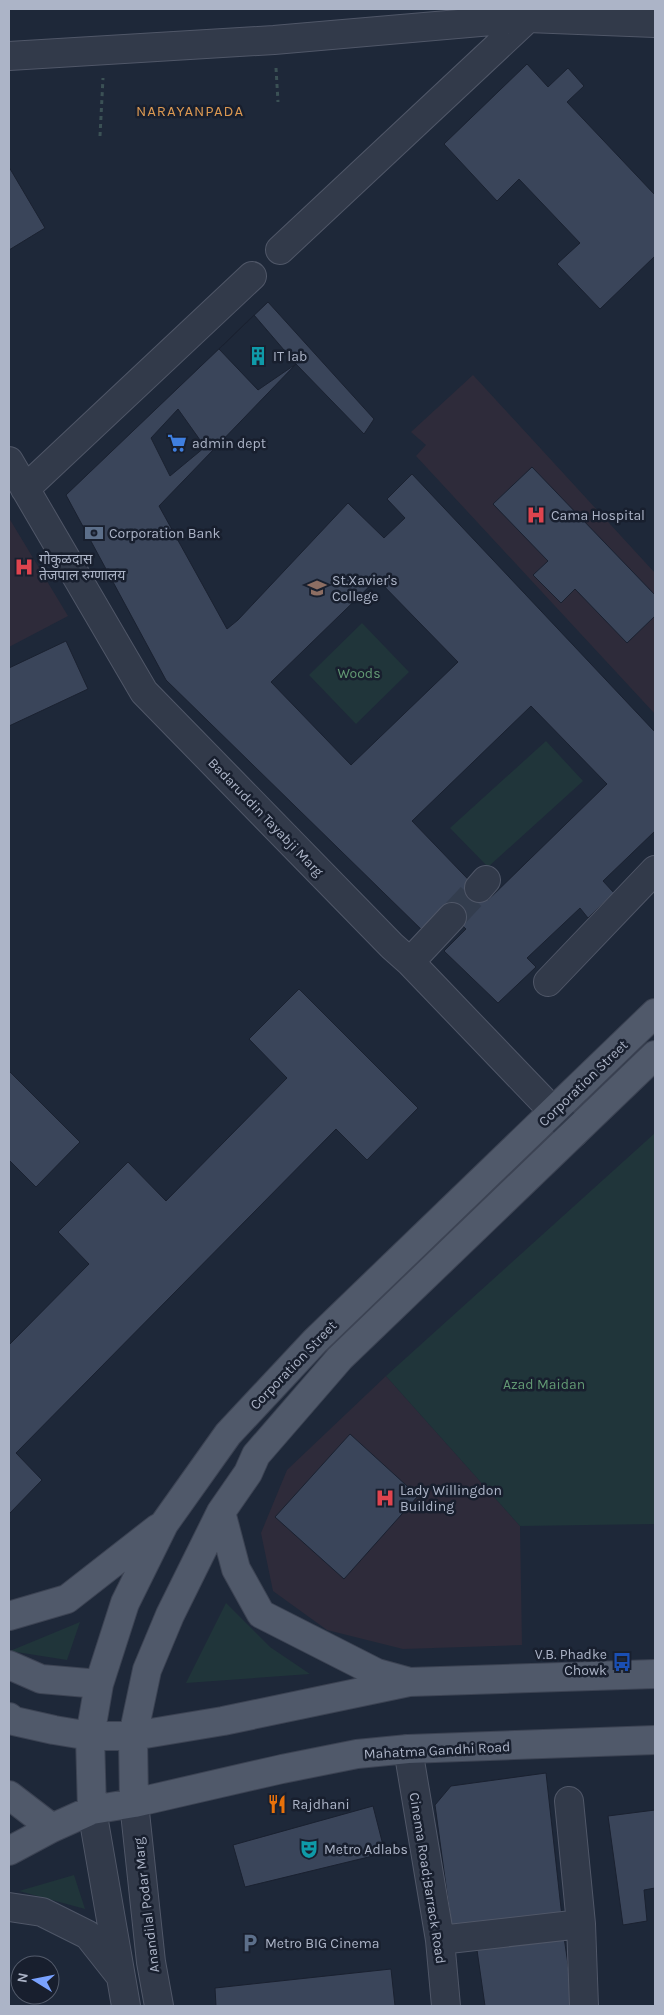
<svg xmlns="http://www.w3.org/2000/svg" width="664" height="2015" font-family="Karla,'Noto Sans Devanagari',sans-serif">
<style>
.medical{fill:#2e2b3a}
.green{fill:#20353a}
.building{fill:#3a455a;stroke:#1a2130;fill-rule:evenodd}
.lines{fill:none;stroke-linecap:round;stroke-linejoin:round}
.minor-tunnel{stroke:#333d4e;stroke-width:28;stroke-dasharray:28 14;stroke-linecap:butt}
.minor-casing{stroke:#505768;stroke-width:30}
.major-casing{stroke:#3c4353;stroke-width:30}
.path{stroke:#3b5155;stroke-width:3;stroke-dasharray:4 4;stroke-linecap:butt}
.minor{stroke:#323a4a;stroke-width:28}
.major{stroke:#50596a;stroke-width:28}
.labels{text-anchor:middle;stroke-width:5;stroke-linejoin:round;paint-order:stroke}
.poi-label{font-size:14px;fill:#acb4c7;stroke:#181f2e;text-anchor:start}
.park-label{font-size:14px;fill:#629973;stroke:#181f2e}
.street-label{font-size:14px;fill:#acb4c7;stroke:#181f2e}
.neighbourhood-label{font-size:15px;letter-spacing:1px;fill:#dc9952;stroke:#181f2e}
</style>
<rect width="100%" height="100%" fill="#1e2839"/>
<path class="medical" d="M473,375L655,573V714L416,456L426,445L411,432Z
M9,518L68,616L9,647Z
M386,1376L520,1526L522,1645L403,1649L327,1630L273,1591L261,1533L287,1470Z"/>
<path class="green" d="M362,623L409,672L356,724L309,675Z
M546,741L583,781L488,867L450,828Z
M655,1133V1524L520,1526L386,1376Z
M226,1603L270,1647L310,1674L186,1683Z
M80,1622L67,1660L10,1651Z
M74,1875L85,1909L19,1891Z"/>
<path class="building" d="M527,64L548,87L568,68L584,86L567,102L655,195V256L600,309L557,264L580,243L519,179L497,201L444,144Z
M9,167L45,228L9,250Z
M268,302L374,419L364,434L296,364L159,506L227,629L238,620L348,503L384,538L405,518L387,499L412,474L655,732V831L603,881L614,893L588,918L580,908L527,958L536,967L498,1003L444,951L466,929L449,912L427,935L166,680L66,495ZM377,579L458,662L351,765L271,682ZM531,706L607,784L488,900L412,821Z
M254,315L296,364L258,390L219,349Z
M178,409L205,447L170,476L151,438Z
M532,467L655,595V616L627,643L575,589L561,603L533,575L548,561L493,504Z
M66,641L88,689L9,726V668Z
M299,989L418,1108L367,1160L336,1129L16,1453L42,1480L9,1514V1345L89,1264L58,1232L128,1162L166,1201L287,1078L249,1039Z
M9,1071L80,1142L36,1187L9,1160Z
M350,1434L418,1496L344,1579L275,1517Z
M546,1773L562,1917L452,1930L435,1805L451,1786Z
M373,1806L385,1853L245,1887L233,1845Z
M655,1810V1888L644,1890L647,1921L623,1925L608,1816Z
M564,1937L574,2006H485L477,1950Z
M391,1969L395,2006H216L215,1988Z"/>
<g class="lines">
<path class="minor-tunnel" d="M452,917L479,888"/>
<g class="minor-casing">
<path id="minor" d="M9,56L274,40L528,18L655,23
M280,250L528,18
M9,461L144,692L392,946L410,962L574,1133
M25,489L252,276
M479,888L486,880
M410,962L452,917
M548,982L655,870
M408,1749L440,1940L446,2006
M569,1801L581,1924L584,2006
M134,1803L151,1962L159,2006
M92,1810L126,2006
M9,1907L42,1912L88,1935L118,1973
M440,1940L581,1924"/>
</g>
<g class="major-casing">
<path id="major" d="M221,1512L236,1569L261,1614L377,1673L406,1681
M9,1616L67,1599L158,1528
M9,1665L41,1679L99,1684
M9,1717L14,1721L54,1730L90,1736H133L223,1721L409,1682L655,1674
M9,1795L52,1828
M134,1803L133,1736L147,1670L170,1615L221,1512L248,1473L256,1455L340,1358L655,1055
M92,1810L90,1736L99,1684L125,1603L164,1524L228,1434L315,1341L655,1013
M9,1851L52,1828L92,1810L134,1803L282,1769L357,1754L408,1749L655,1740"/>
</g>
<path class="path" d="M276,68L278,102
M100,136L103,78"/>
<use href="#minor" class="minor"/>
<use href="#major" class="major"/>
</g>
<defs>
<g id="building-bare" transform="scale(1.5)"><path d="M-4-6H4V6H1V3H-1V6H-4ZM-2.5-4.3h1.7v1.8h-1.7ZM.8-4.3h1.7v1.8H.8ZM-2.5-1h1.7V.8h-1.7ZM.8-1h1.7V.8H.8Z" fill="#0f9aa8" stroke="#181f2e" stroke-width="2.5" paint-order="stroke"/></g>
<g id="supermarket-bare" transform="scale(1.5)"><path d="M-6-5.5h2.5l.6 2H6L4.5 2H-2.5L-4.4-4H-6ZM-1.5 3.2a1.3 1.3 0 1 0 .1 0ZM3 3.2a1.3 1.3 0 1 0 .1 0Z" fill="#3f7fe0" stroke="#181f2e" stroke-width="2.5" paint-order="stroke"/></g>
<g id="hospital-bare" transform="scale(1.5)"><path d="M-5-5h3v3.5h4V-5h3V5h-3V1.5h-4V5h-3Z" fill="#e0444e" stroke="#181f2e" stroke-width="2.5" paint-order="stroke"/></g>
<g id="bank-bare" transform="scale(1.5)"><path d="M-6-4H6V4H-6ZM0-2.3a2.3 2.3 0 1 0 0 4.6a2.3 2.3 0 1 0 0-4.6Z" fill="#5c6f8a" stroke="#181f2e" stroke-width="2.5" paint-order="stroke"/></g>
<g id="university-bare" transform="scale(1.5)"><path d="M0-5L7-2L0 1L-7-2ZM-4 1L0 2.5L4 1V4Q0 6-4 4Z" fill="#8d6e63" stroke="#181f2e" stroke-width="2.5" paint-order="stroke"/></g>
<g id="bus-bare" transform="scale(1.5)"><path d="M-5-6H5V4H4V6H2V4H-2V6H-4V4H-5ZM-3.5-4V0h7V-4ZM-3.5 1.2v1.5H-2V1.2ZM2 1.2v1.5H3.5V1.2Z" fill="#1a4fb4" stroke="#181f2e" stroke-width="2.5" paint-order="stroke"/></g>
<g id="restaurant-bare" transform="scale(1.5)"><path d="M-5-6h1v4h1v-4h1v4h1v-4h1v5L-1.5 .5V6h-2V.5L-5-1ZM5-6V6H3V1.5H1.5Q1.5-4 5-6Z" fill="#e8710a" stroke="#181f2e" stroke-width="2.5" paint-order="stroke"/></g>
<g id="theatre-bare" transform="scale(1.5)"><path d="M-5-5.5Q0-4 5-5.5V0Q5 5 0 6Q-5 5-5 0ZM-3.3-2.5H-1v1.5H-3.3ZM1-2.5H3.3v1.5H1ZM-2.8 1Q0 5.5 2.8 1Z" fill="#0f9aa8" stroke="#181f2e" stroke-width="2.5" paint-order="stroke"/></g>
<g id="parking-bare" transform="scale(1.5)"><path d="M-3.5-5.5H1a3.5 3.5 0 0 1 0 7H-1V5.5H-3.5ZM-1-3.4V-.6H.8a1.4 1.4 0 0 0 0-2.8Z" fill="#5c6f8a" stroke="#181f2e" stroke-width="2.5" paint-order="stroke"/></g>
</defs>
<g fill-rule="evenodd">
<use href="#building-bare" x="258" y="356"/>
<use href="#supermarket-bare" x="177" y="443"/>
<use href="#hospital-bare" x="536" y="515"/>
<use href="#bank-bare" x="94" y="533"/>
<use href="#hospital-bare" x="24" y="567"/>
<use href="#university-bare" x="317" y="588"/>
<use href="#hospital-bare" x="385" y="1498"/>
<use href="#bus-bare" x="622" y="1662"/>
<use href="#restaurant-bare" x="277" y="1804"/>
<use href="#theatre-bare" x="309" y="1849"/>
<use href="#parking-bare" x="250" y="1943"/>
</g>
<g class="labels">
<g class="poi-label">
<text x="273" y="361">IT lab</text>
<text x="192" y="448">admin dept</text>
<text x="551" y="520">Cama Hospital</text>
<text x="109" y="538">Corporation Bank</text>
<text x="39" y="564">गोकुळदास<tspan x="39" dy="16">तेजपाल रुग्णालय</tspan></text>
<text x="332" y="585">St.Xavier's<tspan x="332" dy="16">College</tspan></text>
<text x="400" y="1495">Lady Willingdon<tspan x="400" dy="16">Building</tspan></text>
<text x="607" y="1659" text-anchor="end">V.B. Phadke<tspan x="607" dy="16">Chowk</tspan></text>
<text x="292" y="1809">Rajdhani</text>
<text x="324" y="1854">Metro Adlabs</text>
<text x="265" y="1948">Metro BIG Cinema</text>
</g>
<g class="park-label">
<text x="359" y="678">Woods</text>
<text x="544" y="1389">Azad Maidan</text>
</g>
<g class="street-label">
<text transform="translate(266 817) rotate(46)" y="5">Badaruddin Tayabji Marg</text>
<text transform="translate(583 1083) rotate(-44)" y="5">Corporation Street</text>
<text transform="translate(293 1365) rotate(-46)" y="5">Corporation Street</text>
<text transform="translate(437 1750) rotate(-3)" y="5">Mahatma Gandhi Road</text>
<text transform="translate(428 1878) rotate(81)" y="5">Cinema Road;Barrack Road</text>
<text transform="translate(146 1905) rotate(-97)" y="5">Anandilal Podar Marg</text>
</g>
<g class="neighbourhood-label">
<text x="190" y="116">NARAYANPADA</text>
</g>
</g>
<rect width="664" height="2015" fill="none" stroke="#acb4c7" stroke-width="20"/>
<g transform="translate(35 1980) rotate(280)"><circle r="24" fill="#181f2e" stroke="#535b6b"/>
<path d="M0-4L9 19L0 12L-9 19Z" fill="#79a2ff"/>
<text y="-8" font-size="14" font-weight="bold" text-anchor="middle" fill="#acb4c7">N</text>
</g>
</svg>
